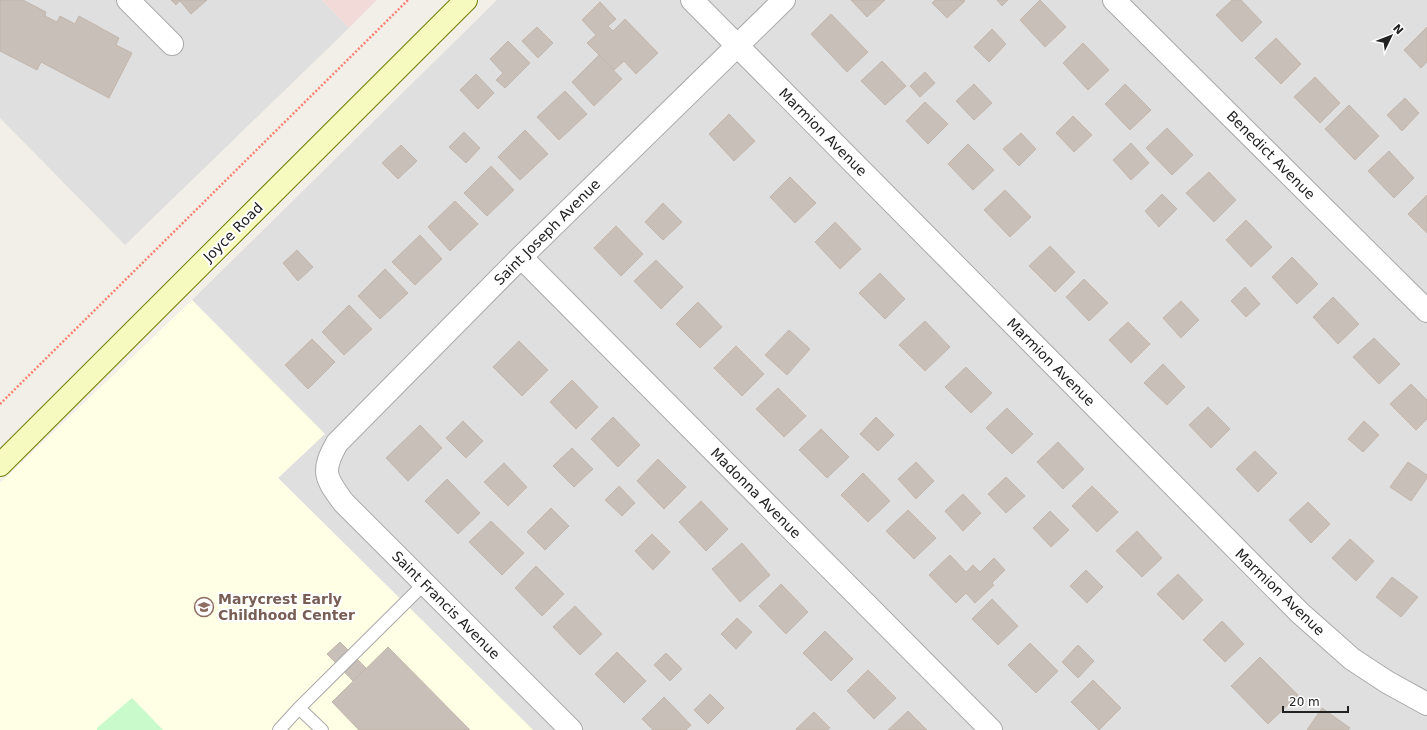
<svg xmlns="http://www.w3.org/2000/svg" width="1427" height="730" font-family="'DejaVu Sans',sans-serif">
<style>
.residential{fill:#e0dfdf}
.commercial{fill:#f2dad9}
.education{fill:#ffffe5}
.park{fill:#c8facc}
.building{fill:#c7bfb8;stroke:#c4b6ab}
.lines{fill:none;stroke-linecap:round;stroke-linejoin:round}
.lane-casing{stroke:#a9a9a9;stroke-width:14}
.street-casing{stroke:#a9a9a9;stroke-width:24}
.secondary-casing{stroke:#707d05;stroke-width:24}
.path{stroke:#fa8072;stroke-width:2.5;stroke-dasharray:2 2;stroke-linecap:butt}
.lane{stroke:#fff;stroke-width:12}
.street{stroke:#fff;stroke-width:22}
.secondary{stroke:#f7fabf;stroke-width:22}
.labels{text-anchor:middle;stroke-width:4;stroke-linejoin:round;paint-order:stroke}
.street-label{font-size:14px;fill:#222;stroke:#fff}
.education-label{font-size:14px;font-weight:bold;fill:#785e54;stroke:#fff;text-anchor:start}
</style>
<rect width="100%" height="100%" fill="#f2efe9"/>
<path class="residential" d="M0,0H322L349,28L125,245L0,118Z
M497,0H1427V730H533L278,478L324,434L192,300Z"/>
<path class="commercial" d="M322,0H377L349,28Z"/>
<path class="education" d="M192,300L325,434L278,478L533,730H0V483Z"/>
<path class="park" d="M132,698L163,730H97V728Z"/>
<path class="building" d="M0,0H23L46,12L45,16L57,22L60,16L75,24L79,16L119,38L116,45L132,53L109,98L41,62L37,70L0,51Z
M171,0H207L191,14L180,1L176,5Z
M851,0H885L867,17Z
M935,0H964L965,1L947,18L932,3Z
M997,0H1008L1002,6Z
M1040,0L1066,27L1045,47L1020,20Z
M1232,0H1241L1262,22L1242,42L1216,15Z
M600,2L616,19L608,26L613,31L625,19L658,53L636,74L624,61L614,70L587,43L596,35L582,20Z
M831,14L868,52L847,72L811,34Z
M537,27L553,43L538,58L522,41Z
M1427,27V62L1421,68L1404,50Z
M992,29L1006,44L989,62L974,47Z
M1276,38L1301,64L1281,84L1255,58Z
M508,41L530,63L505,88L496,80L503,73L490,59Z
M1083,43L1109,70L1088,90L1063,63Z
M599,55L622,79L594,106L572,82Z
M882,61L906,86L885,105L861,81Z
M925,72L935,83L920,97L910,86Z
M476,74L494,93L478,109L460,90Z
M1315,77L1340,103L1320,123L1294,97Z
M974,84L992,103L974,120L956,101Z
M1125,84L1151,110L1130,130L1105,104Z
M565,91L587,114L559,140L537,117Z
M1405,98L1419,113L1402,131L1387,115Z
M925,102L948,124L928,144L906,121Z
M1349,105L1379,136L1355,160L1325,129Z
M729,114L755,141L734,161L709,134Z
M1073,116L1092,135L1074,152L1056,133Z
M1167,128L1193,155L1172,175L1146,148Z
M525,130L548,154L520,180L498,157Z
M464,132L480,148L466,163L449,147Z
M1021,133L1036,149L1019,166L1003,149Z
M1131,143L1149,163L1131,180L1113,160Z
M968,144L994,170L973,190L948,164Z
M401,145L417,161L398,179L382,163Z
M1389,151L1414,178L1394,198L1368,171Z
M491,166L514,190L487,216L464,193Z
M1209,172L1236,200L1214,222L1186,193Z
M790,177L816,203L795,223L770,197Z
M1005,190L1031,217L1010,237L984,210Z
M1162,194L1177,209L1159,227L1145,211Z
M1427,195V233L1408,214Z
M455,201L478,224L450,251L428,227Z
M663,203L682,222L663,240L645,222Z
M1246,220L1272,247L1251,267L1226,240Z
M835,222L861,249L840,269L815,242Z
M616,226L643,254L621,276L594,248Z
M420,235L442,259L415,285L392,262Z
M1050,246L1075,272L1055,292L1029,266Z
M297,250L313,267L298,281L283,263Z
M1292,257L1318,284L1297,304L1272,277Z
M656,260L683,287L661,309L634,281Z
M385,269L408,293L380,319L358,296Z
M880,273L905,299L885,319L859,293Z
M1084,279L1108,303L1089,321L1066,297Z
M1245,287L1260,304L1246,317L1231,301Z
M1333,297L1359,324L1338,344L1313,317Z
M1181,301L1199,320L1181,338L1163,318Z
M698,302L722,327L700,348L676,324Z
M349,305L372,329L344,355L322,332Z
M925,321L950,347L925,371L899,345Z
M1128,322L1150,344L1131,363L1109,340Z
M789,330L810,349L787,375L765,355Z
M1374,338L1400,364L1379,384L1353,357Z
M312,339L335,362L308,389L285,365Z
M519,341L548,370L522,396L493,367Z
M736,346L764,374L742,396L714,368Z
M1163,364L1185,387L1167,405L1144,383Z
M966,367L992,393L971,413L945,387Z
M572,380L598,407L576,429L550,402Z
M1411,384L1427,400V419L1416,430L1390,404Z
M778,388L806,416L784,437L756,409Z
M1208,407L1230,429L1211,448L1189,425Z
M1007,408L1033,434L1012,454L986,428Z
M613,417L640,445L618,467L591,439Z
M876,417L894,435L878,451L860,434Z
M463,421L483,441L466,458L446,438Z
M1364,421L1379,435L1363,452L1348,439Z
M420,425L442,448L408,481L386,458Z
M821,429L849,457L827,478L799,450Z
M1058,442L1084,469L1063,489L1037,462Z
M572,448L593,469L574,487L553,466Z
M1255,451L1277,473L1258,492L1236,469Z
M658,459L686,487L664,509L637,481Z
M916,462L934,481L916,499L898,479Z
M1408,462L1427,475V478L1411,501L1390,487Z
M504,463L527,487L508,506L484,482Z
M863,473L890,501L868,522L841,495Z
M1006,477L1025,496L1006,513L988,494Z
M447,479L480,513L458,534L425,501Z
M619,486L635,503L622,516L605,500Z
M1092,486L1118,512L1097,532L1072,506Z
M963,494L981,513L963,531L945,511Z
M701,501L728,529L706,551L679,522Z
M1308,502L1330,524L1311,543L1289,520Z
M551,508L569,526L545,550L527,532Z
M908,510L936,538L914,559L886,531Z
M1050,511L1069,530L1051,547L1033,528Z
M491,521L524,553L502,575L469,542Z
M1137,531L1162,558L1142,577L1116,551Z
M652,534L670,552L653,570L635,551Z
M1350,539L1374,561L1356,581L1332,558Z
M742,543L770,575L740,602L712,569Z
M950,555L966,572L973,565L980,572L994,558L1005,570L992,583L994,585L975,603L966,593L956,603L929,575Z
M536,566L564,594L542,616L515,588Z
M1086,570L1103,587L1087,603L1070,586Z
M1178,574L1203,600L1183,620L1157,594Z
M1392,577L1418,597L1401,617L1376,597Z
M781,584L808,612L786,634L759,606Z
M992,599L1018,626L998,645L972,619Z
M575,606L602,634L580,655L553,627Z
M737,618L752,632L736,649L721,634Z
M1222,621L1244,644L1225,662L1203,640Z
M825,631L853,659L831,681L803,653Z
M340,642L366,668L353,681L327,654Z
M1030,643L1058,671L1036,693L1008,665Z
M1078,645L1094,661L1078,678L1062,662Z
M388,647L470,730H359L332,702Z
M617,652L646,681L624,703L595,674Z
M666,653L682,669L670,681L654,665Z
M1260,657L1298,695L1268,724L1231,686Z
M868,670L896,698L874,719L847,691Z
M1093,680L1121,708L1099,730L1071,702Z
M710,694L724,708L708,724L694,710Z
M664,697L691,725L686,730H653L642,719Z
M1322,708L1350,728L1348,730H1307Z
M908,711L927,730H888Z
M814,712L830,728L827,730H797L796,729Z"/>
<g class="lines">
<g class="lane-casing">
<path id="lane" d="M299,708L322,730
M279,730L299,708L425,583"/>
</g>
<g class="street-casing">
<path id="street" d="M128,0L172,44
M692,0L1300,613L1352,659L1387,682L1427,704
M1114,0L1427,311
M521,257L991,730
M571,730L344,503C325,478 321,471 337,443L521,257L784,0"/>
</g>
<g class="secondary-casing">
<path id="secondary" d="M0,465L466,0"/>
</g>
<path class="path" d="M0,404L408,0"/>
<use href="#lane" class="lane"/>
<use href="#street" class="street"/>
<use href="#secondary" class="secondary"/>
</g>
<defs>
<g id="school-ring" transform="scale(1)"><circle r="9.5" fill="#fff" stroke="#8d6e63" stroke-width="1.5"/><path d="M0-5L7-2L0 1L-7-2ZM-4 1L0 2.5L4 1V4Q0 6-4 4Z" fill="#8d6e63"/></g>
</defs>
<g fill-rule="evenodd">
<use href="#school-ring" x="204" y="607"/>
</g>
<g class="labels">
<g class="street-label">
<text transform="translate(823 132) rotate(45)" y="5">Marmion Avenue</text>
<text transform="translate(1271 155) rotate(45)" y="5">Benedict Avenue</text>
<text transform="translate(233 232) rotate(-45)" y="5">Joyce Road</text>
<text transform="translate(547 232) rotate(-45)" y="5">Saint Joseph Avenue</text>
<text transform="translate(1051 362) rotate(45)" y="5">Marmion Avenue</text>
<text transform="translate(756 493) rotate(45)" y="5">Madonna Avenue</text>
<text transform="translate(1280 592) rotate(44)" y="5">Marmion Avenue</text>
<text transform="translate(446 605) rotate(45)" y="5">Saint Francis Avenue</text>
</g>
<g class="education-label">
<text x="218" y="604">Marycrest Early<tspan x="218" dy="16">Childhood Center</tspan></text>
</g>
</g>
<g transform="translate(1391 36) rotate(47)" stroke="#ffffff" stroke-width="3" paint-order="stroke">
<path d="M0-3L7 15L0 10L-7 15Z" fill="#222222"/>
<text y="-6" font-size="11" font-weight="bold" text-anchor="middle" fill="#222222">N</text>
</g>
<path d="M1283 706v6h65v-6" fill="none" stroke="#222222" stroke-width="2"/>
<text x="1289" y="706" font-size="12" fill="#222222" stroke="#ffffff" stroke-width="3" paint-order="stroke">20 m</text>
</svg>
